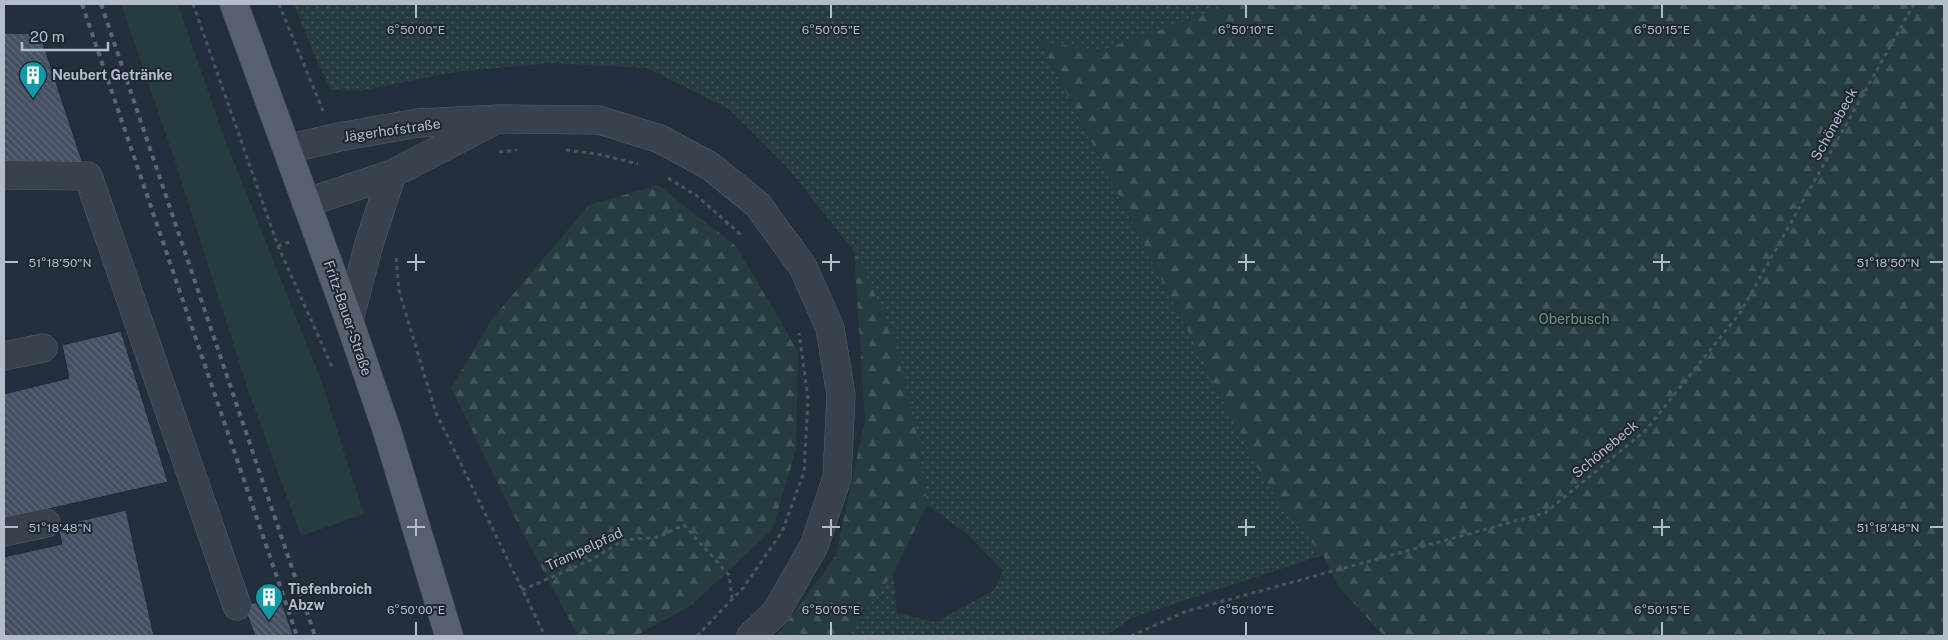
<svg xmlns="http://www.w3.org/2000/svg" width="1948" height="640" font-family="'Public Sans',sans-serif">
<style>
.grass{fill:url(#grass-dots)}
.forest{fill:url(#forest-firs)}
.garden{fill:#263c3f}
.building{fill:url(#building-back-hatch);stroke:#1f2835}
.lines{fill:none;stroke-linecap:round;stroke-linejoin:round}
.minor-casing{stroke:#565f6c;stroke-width:29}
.major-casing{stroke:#414a57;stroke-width:29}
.path{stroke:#44595c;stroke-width:3;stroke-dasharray:4 4;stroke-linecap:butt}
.minor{stroke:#38414e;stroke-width:28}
.major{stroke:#56606e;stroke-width:28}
.rail{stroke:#5a6575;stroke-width:4;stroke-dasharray:5 5;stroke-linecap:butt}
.ticks{fill:none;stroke:#b4bcc9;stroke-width:2}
.labels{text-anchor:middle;stroke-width:4;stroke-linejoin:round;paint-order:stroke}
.poi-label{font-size:14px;font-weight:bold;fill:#b4bcc9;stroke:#1d2633;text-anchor:start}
.street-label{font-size:14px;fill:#b4bcc9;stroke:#1d2633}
.park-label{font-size:14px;fill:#6b9a76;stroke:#1d2633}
.ticks-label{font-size:12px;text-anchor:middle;fill:#b4bcc9;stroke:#1d2633;stroke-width:4;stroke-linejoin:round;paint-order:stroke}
</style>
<defs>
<pattern id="grass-dots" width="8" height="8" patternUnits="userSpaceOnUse" patternTransform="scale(1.25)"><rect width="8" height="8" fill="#263c3f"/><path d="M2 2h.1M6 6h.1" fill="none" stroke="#435659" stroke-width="1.8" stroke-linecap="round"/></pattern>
<pattern id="forest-firs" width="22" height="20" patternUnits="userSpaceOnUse" patternTransform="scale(1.25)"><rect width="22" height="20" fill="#263c3f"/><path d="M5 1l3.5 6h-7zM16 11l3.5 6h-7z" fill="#435659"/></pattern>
<pattern id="building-back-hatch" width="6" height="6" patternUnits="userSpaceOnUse" patternTransform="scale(1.25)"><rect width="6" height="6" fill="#455162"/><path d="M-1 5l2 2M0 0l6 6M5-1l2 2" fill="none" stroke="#5d6877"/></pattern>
</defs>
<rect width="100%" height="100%" fill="#242f3e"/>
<path class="grass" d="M294,4H1235L1099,51L1040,42L1266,484L1323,555L1131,618L1106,636H846L893,574L897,613L936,622L994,590L1003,571L967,534L927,505L917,435L891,327L854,251L787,167L729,109L647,68L551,63L454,72L359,91L331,90L317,61Z"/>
<path class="forest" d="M1235,4H1944V636H1384L1339,587L1323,555L1266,484L1040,41L1099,51Z
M658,185L736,246L798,351L796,449L772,530L690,606L635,636H578L509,506L451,388L493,318L589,205Z
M854,251L891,327L917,435L927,505L893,574L846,636H777L836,555L865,420Z"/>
<path class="garden" d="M121,4H178L222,132L320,377L364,514L301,536L248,390L174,158Z"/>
<path class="building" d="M4,33L40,34L84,167L4,165Z
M121,331L168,482L4,519V394L69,378L62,345Z
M126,510L154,636H4V557L62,544L58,526Z
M279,595L293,635L255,636L244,606Z"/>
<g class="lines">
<g class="minor-casing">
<path id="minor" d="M287,149L339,137L418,123L498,119L599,120L660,139L710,166L758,205L803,267L830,328L841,395L837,478L814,546L776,612L751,636
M4,175L88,176L237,606
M306,203L392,174L490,123
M349,320L369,244L392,174
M4,356L43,348
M4,532L46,523"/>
</g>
<g class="major-casing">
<path id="major" d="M234,4L349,320L388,434L449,636"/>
</g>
<path class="path" d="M193,4L278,246L333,369
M279,4L323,111
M566,150L597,154L638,164
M499,152L517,150
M668,178L697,196L742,236
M278,246L292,241
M396,258L399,291L436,413L545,636
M522,590L591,560L624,540L658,537L684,525L729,575L732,598
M697,636L743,588L782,532L804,472L808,398L799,333
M1131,636L1187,611L1545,513L1645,431L1740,313L1914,4"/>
<use href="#minor" class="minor"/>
<use href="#major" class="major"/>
<path class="rail" d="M82,4L297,636
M101,4L315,636"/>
</g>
<path class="ticks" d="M416,5V18M831,5V18M1246,5V18M1662,5V18M416,254V271M831,254V271M1246,254V271M1662,254V271M5,262H18M407,262H425M822,262H840M1238,262H1255M1653,262H1670M1930,262H1943M416,519V536M831,519V536M1246,519V536M1662,519V536M5,527H18M407,527H425M822,527H840M1238,527H1255M1653,527H1670M1930,527H1943M416,622V635M831,622V635M1246,622V635M1662,622V635"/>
<defs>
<g id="building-pin" transform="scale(1.4375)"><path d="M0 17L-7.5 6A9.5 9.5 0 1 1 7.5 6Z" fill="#0f9aa8" stroke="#1d2633"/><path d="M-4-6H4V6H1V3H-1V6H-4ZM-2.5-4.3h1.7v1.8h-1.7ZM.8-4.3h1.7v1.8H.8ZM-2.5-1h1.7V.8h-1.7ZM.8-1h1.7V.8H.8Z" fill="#fff"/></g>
</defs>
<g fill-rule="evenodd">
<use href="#building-pin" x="33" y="75"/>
<use href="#building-pin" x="269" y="597"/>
</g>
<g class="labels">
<g class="poi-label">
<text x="52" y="80">Neubert Getränke</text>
<text x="288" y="594">Tiefenbroich<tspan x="288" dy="16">Abzw</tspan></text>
</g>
<g class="street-label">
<text transform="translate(1834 124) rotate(-61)" y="5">Schönebeck</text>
<text transform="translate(392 130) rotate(-8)" y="5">Jägerhofstraße</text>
<text transform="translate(348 318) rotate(71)" y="5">Fritz-Bauer-Straße</text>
<text transform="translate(1605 449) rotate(-40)" y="5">Schönebeck</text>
<text transform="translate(584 549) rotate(-25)" y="5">Trampelpfad</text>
</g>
<g class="park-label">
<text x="1574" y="324">Oberbusch</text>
</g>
</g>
<g class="ticks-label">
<text x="416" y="34">6°50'00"E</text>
<text x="831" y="34">6°50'05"E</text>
<text x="1246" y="34">6°50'10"E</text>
<text x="1662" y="34">6°50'15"E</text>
<text x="60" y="267">51°18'50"N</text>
<text x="1888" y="267">51°18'50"N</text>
<text x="60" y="532">51°18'48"N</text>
<text x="1888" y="532">51°18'48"N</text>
<text x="416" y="614">6°50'00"E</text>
<text x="831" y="614">6°50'05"E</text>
<text x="1246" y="614">6°50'10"E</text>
<text x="1662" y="614">6°50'15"E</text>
</g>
<rect width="1948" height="640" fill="none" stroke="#b4bcc9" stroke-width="10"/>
<path d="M22 42v8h86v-8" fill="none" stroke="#b4bcc9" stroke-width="2.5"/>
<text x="30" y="42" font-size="15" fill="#b4bcc9" stroke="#1d2633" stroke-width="4" paint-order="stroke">20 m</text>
</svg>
